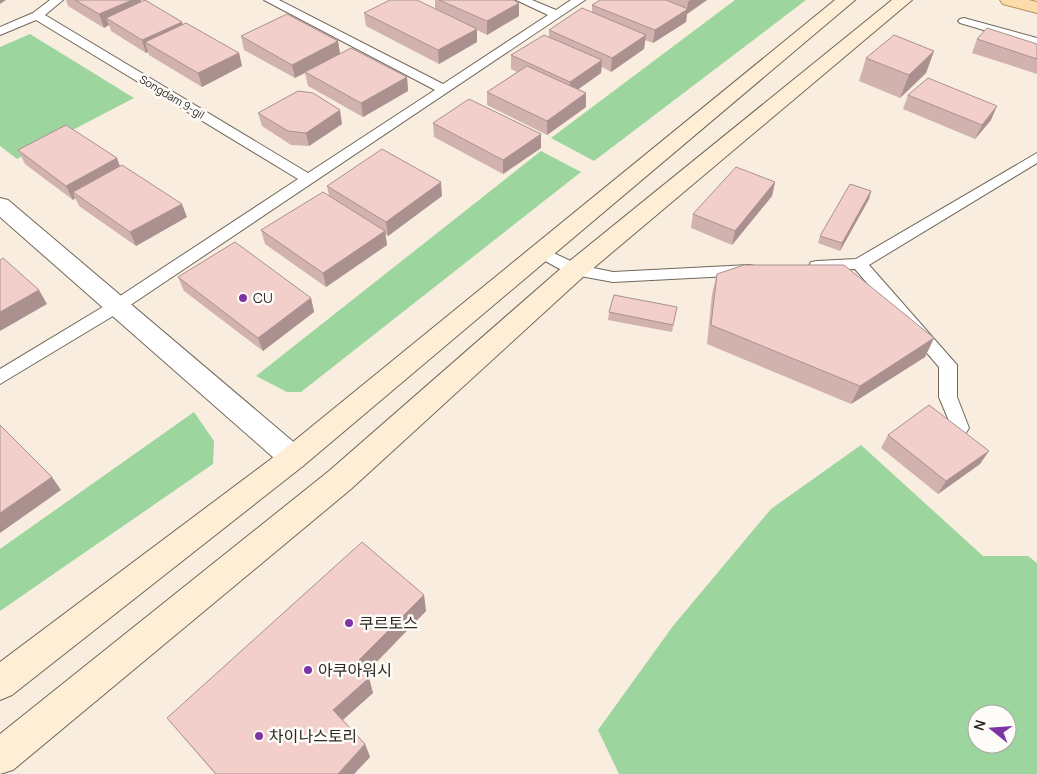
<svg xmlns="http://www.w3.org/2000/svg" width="1037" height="774" font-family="Manrope,'Noto Sans KR',sans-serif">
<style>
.green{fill:#9cd69e;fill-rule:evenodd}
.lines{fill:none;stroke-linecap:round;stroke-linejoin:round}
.lane-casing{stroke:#71685b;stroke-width:2}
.street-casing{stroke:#71685b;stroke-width:2}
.secondary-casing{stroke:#71685b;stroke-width:2}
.primary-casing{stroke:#b28e57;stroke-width:2}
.lane{fill:#fff;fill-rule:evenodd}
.street{fill:#fff;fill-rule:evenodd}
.secondary{fill:#feeed5;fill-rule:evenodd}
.primary{fill:#fcdcab;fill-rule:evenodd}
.wall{fill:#d1b2af}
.shaded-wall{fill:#aa918f}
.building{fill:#f3cfcc;stroke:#aa918f}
.poi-dot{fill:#7f34a6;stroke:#fefcf9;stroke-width:2}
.labels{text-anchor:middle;stroke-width:5;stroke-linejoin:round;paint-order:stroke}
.far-street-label{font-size:11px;fill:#2d2923;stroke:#fefcf9}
.poi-label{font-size:14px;fill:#2d2923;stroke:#fefcf9;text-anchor:start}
.near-poi-label{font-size:16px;fill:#2d2923;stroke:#fefcf9;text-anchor:start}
</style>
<rect width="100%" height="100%" fill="#f8edde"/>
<path class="green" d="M735,0H806L594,161L551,138Z
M30,34L134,98L17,159L0,146V47Z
M541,151L581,172L301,392H287L256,376Z
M194,412L214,441L213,464L0,611V549Z
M861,445L983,556H1028L1037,563V774H619L598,730L673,626L771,509ZM977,714H1007V744H977Z"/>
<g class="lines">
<g class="lane-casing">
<path id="lane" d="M50,0H63L45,15L308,173L435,90L264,0H279L443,84L548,15L516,0H532L556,10L571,0H585L123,310L0,384V369L111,302L298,179L36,20L0,35V27L33,13Z
M964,18L1037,38V46L960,23L958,21L960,19Z
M1037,153V163L869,265L957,365V397L969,428L966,433L960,435L954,433L939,397V367L855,269L817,271L811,270L809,266L811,262L817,261L856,259Z
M541,247L579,265L613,272L749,265L755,266L757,270L755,274L749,275L613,282L569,274L536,256L533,252L536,248Z"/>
</g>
<g class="street-casing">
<path id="street" d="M0,198L8,200L303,450L308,458L303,466L293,470L283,466L0,217Z"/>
</g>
<g class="secondary-casing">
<path id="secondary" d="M835,0H855L303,466L12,695L0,700V662L283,450Z
M892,0H912L584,276L351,489L13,770L0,774V734L329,471L566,264Z"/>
</g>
<g class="primary-casing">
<path id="primary" d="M1000,0H1029L1037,2V13L1003,4Z"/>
</g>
<use href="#lane" class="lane"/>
<use href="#street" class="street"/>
<use href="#secondary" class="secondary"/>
<use href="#primary" class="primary"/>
</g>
<path class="wall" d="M66,0H141V2L239,53L242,66L202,87L149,55L148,52L146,53L111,31L109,25L104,28L68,6Z
M435,0H513L519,16L487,35L477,30V42L439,64L366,26L364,13L435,9Z
M600,0H707L687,14L686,22L653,43L645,40L644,49L611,72L602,67L601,73L578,89L586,93V107L547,135L487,105V92L517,72L511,69V55L549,37V30L592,13V5Z
M241,36L338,41L340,54L407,77L408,91L363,117L308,86L305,73L295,78L244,50Z
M977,39L1037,44V74L972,53Z
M934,51L926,73L900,98L859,81L866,58Z
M908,95L991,120L975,139L903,109Z
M258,113L342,124L309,146L291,145L262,126Z
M433,123L541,134V148L503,174L434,137Z
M18,150L117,158L120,167L187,217L136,246L79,206L75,198L73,200L25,164Z
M775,182L772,196L732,245L691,228L693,214Z
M327,186L442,196L388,236L385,234L387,245L326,287L265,244L261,230L329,196Z
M871,191L869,199L840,251L818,243L820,236Z
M717,274L934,338L925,357L851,404L707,344L712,294Z
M178,277L311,298L314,312L263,351L184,291Z
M677,307L672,332L608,320L609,312Z
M888,435L980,464L938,494L881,448Z
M424,595L426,611L365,674L369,678L373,693L343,720L365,744L370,757L354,774H215L167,718Z"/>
<path class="shaded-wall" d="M0,0H6L0,4Z
M132,0H141L144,10L106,18L109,25L104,28L99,14Z
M690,0H707L687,14L686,22L653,43L655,30L687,9L688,2Z
M519,3V16L487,35V21Z
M182,22L186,35L145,42L148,52L146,53L142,40Z
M477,29V42L439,64L438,50Z
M646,35L644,49L611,72L612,58Z
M338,41L340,54L295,78L292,65Z
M934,51L926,73L900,98L909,75Z
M239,53L242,66L202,87L198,73Z
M602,60L601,73L569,96L570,82Z
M407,77L408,91L363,117L361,103Z
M586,93V107L547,135V121Z
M997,106L991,120L975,139L982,125Z
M340,110L342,124L309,146L306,133Z
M541,134V148L503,174V160Z
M117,158L122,172L73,192L75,198L73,200L66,186Z
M441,182L442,196L388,236L386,222Z
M775,182L772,196L732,245L735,231Z
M871,191L869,199L840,251L842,243Z
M182,204L187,217L136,246L130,232Z
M385,231L387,245L326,287L323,273Z
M39,290L47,304L0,331V312Z
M311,298L314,312L263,351L258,338Z
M934,338L925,357L851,404L860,386Z
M989,451L980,464L938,494L946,481Z
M52,477L61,490L0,533V513Z
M424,595L426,611L361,678L356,663Z
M369,678L373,693L338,724L333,710Z
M365,744L370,757L354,774H338Z"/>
<path class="building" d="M75,0H132L99,14Z
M145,0L182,22L142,40L106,18Z
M390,0H417L477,29L438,50L364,13Z
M439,0H513L519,3L487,21Z
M600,0H666L688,9L655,30L592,5Z
M582,8L646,35L612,58L549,30Z
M287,14L338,41L292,65L241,36Z
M186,23L239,53L198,73L145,42Z
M987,28L1037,44V59L977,39Z
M544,35L602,60L570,82L511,55Z
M894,35L934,51L909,75L866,58Z
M351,48L407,77L361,103L305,72Z
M527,66L586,93L547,121L487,92Z
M928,78L997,106L982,125L908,95Z
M298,91L313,93L340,110L306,133L288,131L258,113Z
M469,99L541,134L503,160L433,123Z
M66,125L117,158L66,186L18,150Z
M382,149L441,182L386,222L327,186Z
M122,165L182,204L130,232L73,192Z
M736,167L775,182L735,231L693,214Z
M850,184L871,191L842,243L820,236Z
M323,192L385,231L323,273L261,230Z
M235,242L311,298L258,338L178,277Z
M3,258L39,290L0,312V260Z
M744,265H844L934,338L860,386L711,325L717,274Z
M614,295L677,307L673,325L609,312Z
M929,405L989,451L946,481L888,435Z
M0,425L52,477L0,513Z
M362,542L424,595L356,663L369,678L333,710L365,744L338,774H216L167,718Z"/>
<g class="poi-dot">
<circle cx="243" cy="298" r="5"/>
<circle cx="349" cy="623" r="5"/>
<circle cx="308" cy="670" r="5"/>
<circle cx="259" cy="736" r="5"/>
</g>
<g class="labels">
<g class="far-street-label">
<text transform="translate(172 97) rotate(31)" y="4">Songdam 9-gil</text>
</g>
<g class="poi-label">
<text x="253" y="303">CU</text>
</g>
<g class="near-poi-label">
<text x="359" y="629">쿠르토스</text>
<text x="318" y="676">아쿠아워시</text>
<text x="269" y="742">차이나스토리</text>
</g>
</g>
<g transform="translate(992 729) rotate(287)"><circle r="24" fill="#fefcf9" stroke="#aaa8a3"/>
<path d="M0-4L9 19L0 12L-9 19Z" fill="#7f34a6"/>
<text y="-8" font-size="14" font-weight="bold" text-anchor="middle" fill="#2d2923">N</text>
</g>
</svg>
